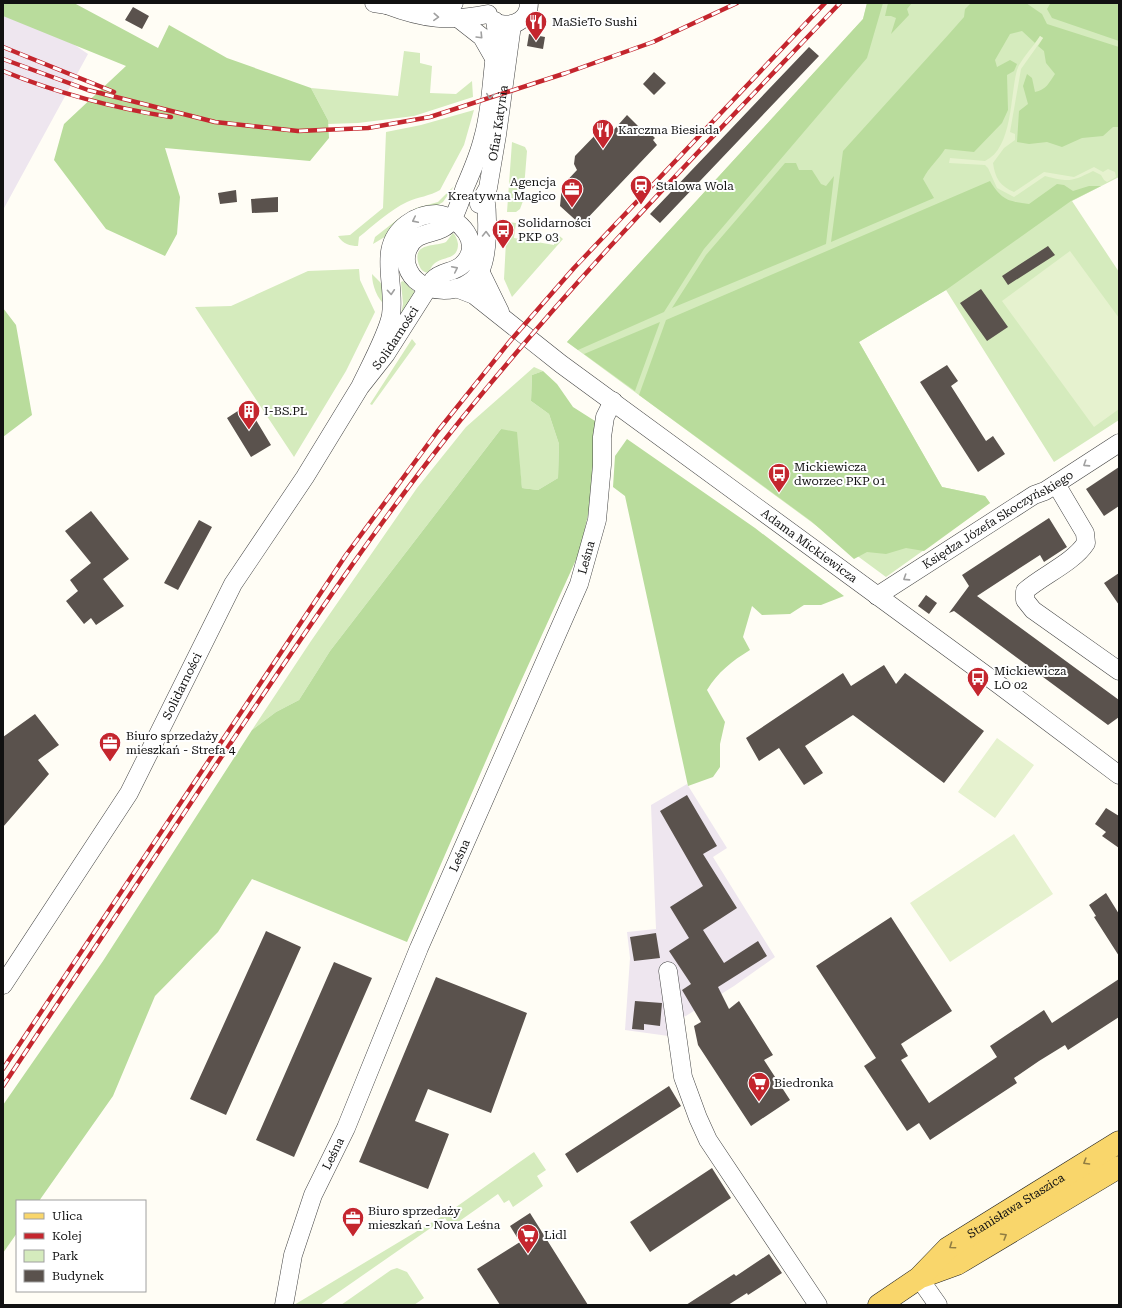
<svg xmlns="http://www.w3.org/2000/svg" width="1122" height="1308" font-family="'Roboto Serif',serif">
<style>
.industrial{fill:#eee6ef}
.green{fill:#d5ebbd}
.forest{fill:#b9dc9c}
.pitch{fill:#e6f2cf}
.building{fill:#5a524d}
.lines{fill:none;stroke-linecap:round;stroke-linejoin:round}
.minor-casing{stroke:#444;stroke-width:19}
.major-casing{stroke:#222;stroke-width:23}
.minor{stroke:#fff;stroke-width:18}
.major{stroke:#f9d66b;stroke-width:22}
.rail-casing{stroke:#c4262e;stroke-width:4.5}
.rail{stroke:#fff;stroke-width:3;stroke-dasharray:9;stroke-linecap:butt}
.oneway{stroke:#a0a0a0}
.oneway2{stroke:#917d42}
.labels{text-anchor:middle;stroke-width:4;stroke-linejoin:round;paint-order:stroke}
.poi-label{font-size:12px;fill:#111;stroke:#fff;text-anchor:start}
.street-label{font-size:12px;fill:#111;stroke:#fff}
</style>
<rect width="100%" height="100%" fill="#fffdf5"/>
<path class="industrial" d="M3,3H13L88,54L3,210Z
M687,784L727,848L713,857L775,957L734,986L681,1019L683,1038L625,1030L630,958L627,932L656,929L651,805Z"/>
<path class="green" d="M867,3H1119V177L1072,201L1119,272V420L1054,462L946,290L859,342L942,487L985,496L990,503L886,577L567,342L863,19Z
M404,51L420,53V63L432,66L430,93L456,94L472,81L473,97L414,116L358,123L328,124V120L311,88L398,96Z
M474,110L464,145L440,190C430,196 418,197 407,202C390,210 374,225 359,237L358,246C350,246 343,244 338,236L350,235L383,208L386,132L421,125Z
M512,142L525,147L527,151L523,201L520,209L516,212H507Z
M454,186L443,202L373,244L375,237L398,219L416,208L438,202Z
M507,222L516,223L514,238L554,245L555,232L563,239L512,297L504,279Z
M453,233C456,236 457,239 458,244C458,260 444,256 435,263C432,265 430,270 428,273C423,272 421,270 419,265C411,242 435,247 446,242Z
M359,269L360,280L375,312L346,371L294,457L195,307L231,306L308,271Z
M372,274L384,286L386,306C377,299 372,285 372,274Z
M403,281L417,294L401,314L403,304L401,282Z
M412,339L416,344L372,405L370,404Z
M534,367L543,371L532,375L531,401L549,414L559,444L558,478L538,490L522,488L519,462L501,429L330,651L299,700L276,712L252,730L311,641L417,488L466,427Z
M534,1152L546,1170L537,1176L543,1186L513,1207L509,1200L504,1203L498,1194L451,1227L445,1218L320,1305H294L449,1212Z
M397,1268L407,1272L424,1298L414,1305H341L391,1270Z"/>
<path class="forest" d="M3,3H74L158,48L169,25L227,58L311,88L328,120L329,138L310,161L165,148L180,197L177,234L165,256L106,229L54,160L64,124L126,66L3,16Z
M867,3H883L867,58L704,249L664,312L578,350L567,342L863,19Z
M888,3H912L907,9L909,15L891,34L896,18L891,16H885Z
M971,3H1026L1042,14L1047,24L1119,47V127H1113L1103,136L1082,138L1062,147L1047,142L1029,144L1017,142L1019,111L1028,104L1023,86L1027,74L1032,78L1035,92C1046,90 1049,83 1055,74L1046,63L1044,51L1038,46L1043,38L1040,36L1035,43L1022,31L1010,34L995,60L997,67L1010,60L1017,64L1014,71L1007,75L1008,110L1002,123L974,152L945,149C938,160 929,167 923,179L934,198L831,242L843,151L949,34L964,17L965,9Z
M1055,3H1119V41L1052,18L1047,9L1050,4Z
M785,163H796L799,170H812L821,184L826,186L834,176L826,244L672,308L706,255Z
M990,181C1002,200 1007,201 1029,204L1057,184L1064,185L1073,191L1089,186H1101L1071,201L946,290L859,342L942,487L985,496L990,503L924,551L906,548L886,554L867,552L854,559L811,521L639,395L666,320Z
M3,308L16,325L32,415L3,437Z
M660,322L635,391L584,354Z
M543,371L557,384L573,407L595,421L596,446L591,501L580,551L512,701L407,942L252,879L218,932L155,996L113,1096L39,1201H17V1233L3,1253V1105L103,961L252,730L276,712L299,700L330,651L501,429L517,432L522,488L538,490L558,478L559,444L549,414L531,401L532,375Z
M627,439L755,528L844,596L821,605H804L790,614L762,615L752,606L743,637L750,650C732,661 718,672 707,690L725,722L720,744V767L713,777L688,786L625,496L613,487L615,456Z"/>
<path class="pitch" d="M1040,36L1043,38L1021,69L1010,132L1015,134V140L1004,148L993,163C995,178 1000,186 1014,192L1044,172L1074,177L1094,167L1103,172L1108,169L1115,172L1116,177L1107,182L1104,180L1101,175L1093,171C1071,182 1069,182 1045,176L1014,197L997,188L988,168L985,165L949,163L950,158L985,161C1013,148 1010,95 1017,70C1020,60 1034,46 1040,36Z
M1070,251L1119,318V409L1094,427L1002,301Z
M997,738L1034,765L995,818L958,792Z
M1014,834L1053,894L950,962L910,903Z"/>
<path class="building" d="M133,7L149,16L142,29L125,20Z
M529,34L545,37L543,49L527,46Z
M809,47L819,56L660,223L650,214Z
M654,72L666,83L654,95L643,84Z
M627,115L643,131L645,128L655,138L653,140L657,145L581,225L560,206L562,186L577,170L574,164L575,156L603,127L611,133Z
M236,190L237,202L220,204L218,193Z
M278,197V212L252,213L251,199Z
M1048,246L1055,255L1008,285L1002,276Z
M981,289L1008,327L987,341L960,303Z
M947,365L958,381L951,386L986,441L993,436L1005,454L978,472L920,382Z
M247,405L271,445L251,457L227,418Z
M1119,467V506L1104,516L1086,489Z
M91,511L129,559L103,579L124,606L96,625L91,618L84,624L66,601L78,591L70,580L91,563L65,531Z
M1049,518L1067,547L1044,562L1040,555L977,596L1119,700V717L1108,725L954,611L949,613L969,586L962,575Z
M199,520L212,527L178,590L164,583Z
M1119,573V605L1104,583Z
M926,595L937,603L929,614L918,606Z
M884,665L896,684L905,673L984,731L944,783L853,715L805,746L823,773L804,785L779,748L759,761L746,738L843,673L851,686Z
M35,714L59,745L38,760L49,774L3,827V737Z
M687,795L717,846L703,854L737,908L703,930L724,963L758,941L767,956L718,987L729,1009L739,1001L773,1055L764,1060L790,1100L751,1126L698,1045L694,1026L701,1022L682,990L691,984L669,951L689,938L670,907L703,886L660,811Z
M1106,808L1119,816V848L1102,836L1106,832L1095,824Z
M1106,893L1119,914V956L1094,917L1096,916L1089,905Z
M891,917L952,1011L901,1044L908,1056L901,1060L929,1103L997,1057L990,1046L1044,1010L1052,1023L1119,979V1017L1068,1050L1065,1045L1039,1061L1014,1078L1017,1083L930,1140L919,1123L907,1131L864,1066L876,1058L816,966Z
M266,931L301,947L226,1115L190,1099Z
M656,933L660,958L634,961L630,937Z
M334,962L372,978L294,1157L256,1140Z
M436,977L527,1013L491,1113L428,1089L415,1121L449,1134L428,1189L359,1162Z
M635,1001L662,1003L660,1026L644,1024V1030L632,1029Z
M669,1086L681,1106L577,1173L565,1154Z
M712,1168L731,1198L650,1252L630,1222Z
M530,1213L588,1305H500L477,1269L520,1242L510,1226Z
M769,1254L782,1273L748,1295L747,1293L728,1305H686L734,1274L736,1276Z"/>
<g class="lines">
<g class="minor-casing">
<g id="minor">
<path d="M374,3L387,5L454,3"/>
<path d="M387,5C424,19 449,22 488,14"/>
<path d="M459,19L482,37L494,58"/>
<path d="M501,24C516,27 529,18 529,3"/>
<path d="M485,195C488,214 489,254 480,271C466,297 416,297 407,266C405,260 406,254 408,249C416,228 440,237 451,221C458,211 461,198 465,187C472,171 479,155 483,138C490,114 491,88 494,63C495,48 499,36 495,21"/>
<path id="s1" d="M479,204L488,188L497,135L512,25"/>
<path d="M476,263L500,312"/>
<path id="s2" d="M456,288L474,295L561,364L998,684L1119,775"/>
<path d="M1056,484L1085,533L1086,543C1073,563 1043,575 1025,591V600L1033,610L1119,671"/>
<path id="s3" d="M877,596L1034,495L1045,491L1119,443"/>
<path d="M668,971L683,1077L698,1118L708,1140L818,1305"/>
<path id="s4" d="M3,985L129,793L233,584L305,477L360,387L386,354L433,280C441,271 453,273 462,265C485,244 459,216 436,214C426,214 415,218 407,224C376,247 396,282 391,315C388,333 369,368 360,387"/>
<path d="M919,1278L938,1305"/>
<path id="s5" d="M284,1305L293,1255L313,1195L346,1128L419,948L579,584L597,520L602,465V437L605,417L613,401"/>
</g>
</g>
<g class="major-casing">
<g id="major">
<path d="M924,1276L957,1264L1119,1167"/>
<path id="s6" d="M879,1305L919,1278L948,1248L1119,1142"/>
</g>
</g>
<use href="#minor" class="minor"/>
<use href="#major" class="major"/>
<g class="rail-casing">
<path id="rail" d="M3,47L114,92
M3,59L88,90L215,122L298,131L368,128L430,117L566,73L653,42L737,3
M3,71C57,93 113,108 171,117
M3,1069L346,555L437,432L511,340L574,268L825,3
M3,1086C78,973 153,860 228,747C299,642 368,537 447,437C568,284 705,145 840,3"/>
</g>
<use href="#rail" class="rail"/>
</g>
<defs><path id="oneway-chevron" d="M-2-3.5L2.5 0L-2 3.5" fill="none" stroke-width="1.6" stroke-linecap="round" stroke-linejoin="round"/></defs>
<g class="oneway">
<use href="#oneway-chevron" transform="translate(436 17) rotate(3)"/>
<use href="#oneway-chevron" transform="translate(480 36) rotate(46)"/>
<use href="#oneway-chevron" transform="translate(490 96) rotate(97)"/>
<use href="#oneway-chevron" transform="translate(415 220) rotate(154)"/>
<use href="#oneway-chevron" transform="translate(486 234) rotate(-89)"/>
<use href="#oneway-chevron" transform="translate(455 269) rotate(-26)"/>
<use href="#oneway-chevron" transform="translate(391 292) rotate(86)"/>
<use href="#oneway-chevron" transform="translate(1086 464) rotate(147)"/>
<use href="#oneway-chevron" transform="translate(906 578) rotate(147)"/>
</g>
<g class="oneway2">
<use href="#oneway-chevron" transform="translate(1086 1162) rotate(149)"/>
<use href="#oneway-chevron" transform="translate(1004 1236) rotate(-31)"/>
<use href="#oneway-chevron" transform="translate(952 1246) rotate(145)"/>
</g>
<defs>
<g id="restaurant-pin" transform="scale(1.15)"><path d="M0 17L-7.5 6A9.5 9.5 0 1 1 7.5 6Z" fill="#c4262e" stroke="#fff"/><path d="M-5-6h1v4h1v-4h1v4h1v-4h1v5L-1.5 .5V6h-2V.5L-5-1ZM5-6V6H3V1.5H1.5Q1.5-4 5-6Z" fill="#fff"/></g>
<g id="station-pin" transform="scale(1.15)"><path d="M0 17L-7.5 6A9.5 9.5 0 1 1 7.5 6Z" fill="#c4262e" stroke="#fff"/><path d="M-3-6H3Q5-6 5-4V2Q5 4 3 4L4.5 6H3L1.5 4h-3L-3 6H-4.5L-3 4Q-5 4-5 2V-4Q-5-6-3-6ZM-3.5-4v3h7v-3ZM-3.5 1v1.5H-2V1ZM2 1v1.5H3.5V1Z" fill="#fff"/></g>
<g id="office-pin" transform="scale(1.15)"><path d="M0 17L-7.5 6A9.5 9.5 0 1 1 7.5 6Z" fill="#c4262e" stroke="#fff"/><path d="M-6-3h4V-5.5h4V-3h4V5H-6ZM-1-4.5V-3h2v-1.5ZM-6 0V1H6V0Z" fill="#fff"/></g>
<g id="bus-pin" transform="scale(1.15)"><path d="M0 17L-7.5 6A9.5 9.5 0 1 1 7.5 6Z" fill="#c4262e" stroke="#fff"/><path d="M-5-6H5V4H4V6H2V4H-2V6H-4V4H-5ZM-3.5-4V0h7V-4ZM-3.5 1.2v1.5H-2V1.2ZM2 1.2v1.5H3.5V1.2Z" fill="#fff"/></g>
<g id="building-pin" transform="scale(1.15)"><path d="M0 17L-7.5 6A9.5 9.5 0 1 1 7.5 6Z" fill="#c4262e" stroke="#fff"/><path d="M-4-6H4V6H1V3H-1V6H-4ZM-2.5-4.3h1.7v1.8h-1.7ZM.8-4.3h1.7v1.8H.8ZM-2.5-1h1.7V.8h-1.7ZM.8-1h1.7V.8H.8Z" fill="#fff"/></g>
<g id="supermarket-pin" transform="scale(1.15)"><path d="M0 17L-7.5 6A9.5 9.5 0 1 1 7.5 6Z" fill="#c4262e" stroke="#fff"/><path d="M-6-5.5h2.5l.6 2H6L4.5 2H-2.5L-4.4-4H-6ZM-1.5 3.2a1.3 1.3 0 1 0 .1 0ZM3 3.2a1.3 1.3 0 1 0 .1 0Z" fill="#fff"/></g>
</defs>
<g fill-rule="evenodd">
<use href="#restaurant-pin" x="536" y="22"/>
<use href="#restaurant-pin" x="603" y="130"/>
<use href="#station-pin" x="641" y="186"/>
<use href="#office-pin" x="572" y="189"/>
<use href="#bus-pin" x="503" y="230"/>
<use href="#building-pin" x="249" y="411"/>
<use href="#bus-pin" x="779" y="474"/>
<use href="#bus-pin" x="978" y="678"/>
<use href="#office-pin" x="110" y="743"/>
<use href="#supermarket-pin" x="759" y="1083"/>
<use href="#office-pin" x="353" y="1218"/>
<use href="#supermarket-pin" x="528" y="1235"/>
</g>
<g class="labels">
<g class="poi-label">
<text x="552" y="26">MaSieTo Sushi</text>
<text x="618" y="134">Karczma Biesiada</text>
<text x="556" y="186" text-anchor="end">Agencja<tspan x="556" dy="14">Kreatywna Magico</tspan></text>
<text x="656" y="190">Stalowa Wola</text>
<text x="518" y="227">Solidarności<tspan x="518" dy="14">PKP 03</tspan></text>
<text x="264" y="415">I-BS.PL</text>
<text x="794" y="471">Mickiewicza<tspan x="794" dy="14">dworzec PKP 01</tspan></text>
<text x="994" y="675">Mickiewicza<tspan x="994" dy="14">LO 02</tspan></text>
<text x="126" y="740">Biuro sprzedaży<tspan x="126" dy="14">mieszkań - Strefa 4</tspan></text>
<text x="774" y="1087">Biedronka</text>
<text x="368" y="1215">Biuro sprzedaży<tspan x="368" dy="14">mieszkań - Nova Leśna</tspan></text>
<text x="544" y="1239">Lidl</text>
</g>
<g class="street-label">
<text dy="4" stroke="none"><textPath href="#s1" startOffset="84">Ofiar Katynia</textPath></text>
<text dy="4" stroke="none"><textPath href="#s4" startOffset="758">Solidarności</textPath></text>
<text dy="4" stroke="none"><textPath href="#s3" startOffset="143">Księdza Józefa Skoczyńskiego</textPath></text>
<text dy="4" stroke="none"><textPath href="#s2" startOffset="438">Adama Mickiewicza</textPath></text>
<text dy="4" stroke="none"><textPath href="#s5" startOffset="808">Leśna</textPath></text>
<text dy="4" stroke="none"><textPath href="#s4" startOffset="349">Solidarności</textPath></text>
<text dy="4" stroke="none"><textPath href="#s5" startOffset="484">Leśna</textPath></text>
<text dy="4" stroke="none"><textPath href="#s5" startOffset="160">Leśna</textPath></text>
<text dy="4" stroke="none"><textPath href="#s6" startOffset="170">Stanisława Staszica</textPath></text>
</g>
</g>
<rect width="1122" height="1308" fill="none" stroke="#111111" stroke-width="8"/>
<rect x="16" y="1200" width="130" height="92" fill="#ffffff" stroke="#a0a0a0"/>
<rect x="24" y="1213" width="20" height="6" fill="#f9d66b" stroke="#a0a0a0"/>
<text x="52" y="1220" font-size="12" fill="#111111">Ulica</text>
<rect x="24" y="1233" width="20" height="6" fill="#c4262e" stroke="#a0a0a0"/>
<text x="52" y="1240" font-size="12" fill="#111111">Kolej</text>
<rect x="24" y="1250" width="20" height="12" fill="#d5ebbd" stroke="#a0a0a0"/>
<text x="52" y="1260" font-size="12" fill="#111111">Park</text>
<rect x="24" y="1270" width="20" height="12" fill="#5a524d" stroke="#a0a0a0"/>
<text x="52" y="1280" font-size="12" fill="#111111">Budynek</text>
</svg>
